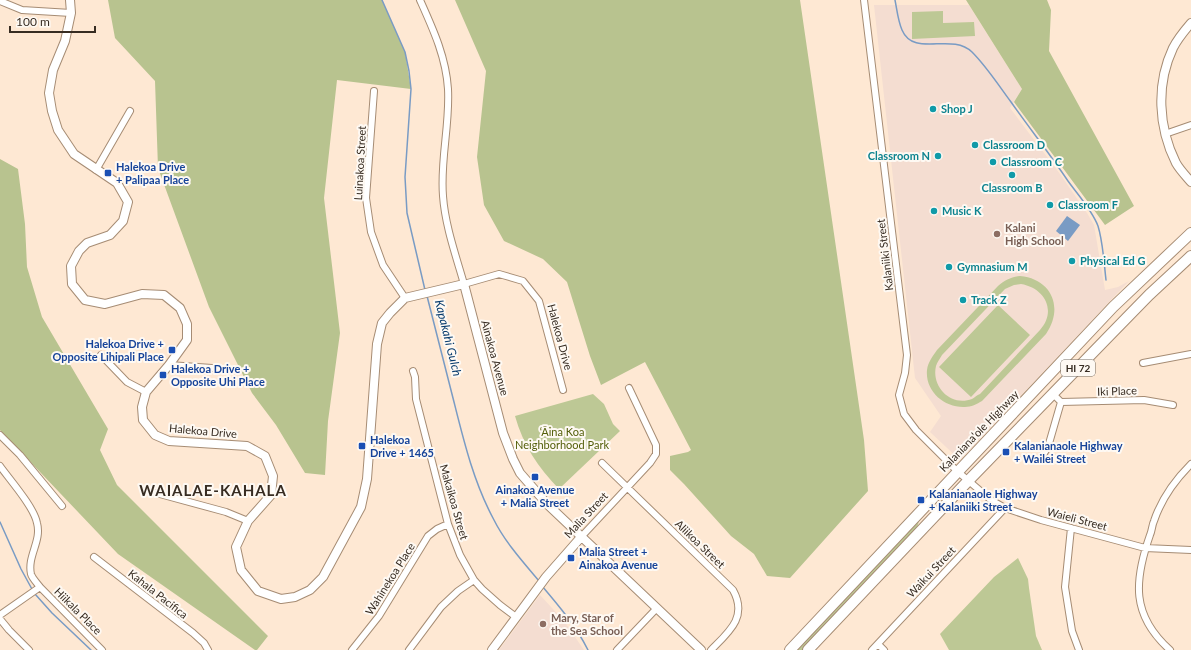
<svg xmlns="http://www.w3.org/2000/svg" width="1191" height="650" font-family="Lato,sans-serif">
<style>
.education{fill:#f4ddd1}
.green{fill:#bdc895;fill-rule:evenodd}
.forest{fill:#b8c38f}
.water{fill:#799bc4}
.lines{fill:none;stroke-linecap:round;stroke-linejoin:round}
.stream{stroke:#799bc4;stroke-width:1.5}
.minor-casing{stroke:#a68c74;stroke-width:8}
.tertiary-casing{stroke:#a68c74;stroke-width:10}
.trunk-casing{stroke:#a68c74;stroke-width:12}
.minor{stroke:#fff;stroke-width:6}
.tertiary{stroke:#fff;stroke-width:8}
.trunk{stroke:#fff;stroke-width:10}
.culture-dot{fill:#0f9aa8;stroke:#fef9f3;stroke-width:1.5}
.transit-dot{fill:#1a4fb4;stroke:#fef9f3;stroke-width:1.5}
.education-dot{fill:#8d6e63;stroke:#fef9f3;stroke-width:1.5}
.labels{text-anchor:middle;stroke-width:4;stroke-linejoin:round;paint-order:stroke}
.shield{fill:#fef9f3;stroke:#736a61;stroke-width:1}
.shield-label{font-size:10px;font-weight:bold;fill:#372c22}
.culture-label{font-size:11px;font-weight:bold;fill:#0d838f;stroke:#fef9f3;text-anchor:start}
.street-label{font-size:11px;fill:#372c22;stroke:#fef9f3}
.transit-label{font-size:11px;font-weight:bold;fill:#164399;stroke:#fef9f3;text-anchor:start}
.education-label{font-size:11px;font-weight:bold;fill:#785e54;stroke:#fef9f3;text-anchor:start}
.park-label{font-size:11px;fill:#535e09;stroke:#fef9f3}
.water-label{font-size:12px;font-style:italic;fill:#073b6d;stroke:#fef9f3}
.district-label{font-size:15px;font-weight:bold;letter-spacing:1px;fill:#372c22;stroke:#fef9f3}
</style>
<rect width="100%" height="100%" fill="#fee8d3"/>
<path class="education" d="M874,5H969L1022,89L1010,108L1060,174L1087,213L1094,225L1105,290L1118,287L1129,281L960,460L930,432L941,416L915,378Z
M540,595L564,621L584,650H499Z"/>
<path class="green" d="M943,11V23L974,22L975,36L912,39V12Z
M1020,276C1052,279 1064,308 1046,334L982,401C977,404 971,407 965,407C944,408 925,391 927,370C928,362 933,356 937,350L998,286C1005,280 1011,277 1020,276ZM1021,284C1045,288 1057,311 1040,330L980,394C977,395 974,398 972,399C951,407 931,387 936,366C937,362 940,359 942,355L1005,289L1014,285Z
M998,305L1030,335L971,397L939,367Z
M593,394L604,404L613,424L620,431L559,489C538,467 523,445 515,416Z
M919,521L917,528L819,633L803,650H796Z
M1018,558L1028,579L1029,588L1036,636L1042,650H949L940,634L994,577Z"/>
<path class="forest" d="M108,0H382L405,52L411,89L337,80L324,198L340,333L328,421L325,475L305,473L276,425L252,393L209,307L158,168L155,81L115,38Z
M455,0H800L864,440L868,491L790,578L767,576L754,554L731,536L684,484L670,470V456L688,452L691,450L645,362L601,385L590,356L567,282L543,259L504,241L484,205L477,157L486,71Z
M966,0H1047L1051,10L1049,51L1134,206L1105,225L1014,102L1022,89Z
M0,159L18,169L25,224L27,267L42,317L108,429L100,450L117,485L268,636L257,650H255L118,554L0,430Z"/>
<path class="water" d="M1067,216L1080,225L1068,241L1056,231Z"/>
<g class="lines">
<path class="stream" d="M382,0L405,52L409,71L411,89L405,177L407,213L425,290
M895,0C897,10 898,21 902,30C914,58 951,32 972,52C987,67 999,86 1011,102C1030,129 1050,154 1068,181C1078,195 1092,210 1098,226C1103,242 1104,263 1106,280
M427,296C436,331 445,367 454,402C464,442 474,483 494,520C505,542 523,562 539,581
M0,522L21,569L33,591
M542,586C559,606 576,626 588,650
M35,594L52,613L91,650"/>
<g class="minor-casing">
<path id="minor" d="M420,0C433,29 446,57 448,89C450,125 440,160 443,196C445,225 456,256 464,284L499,274L523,281L539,301L563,390
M864,0L907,355L905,373L899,395L904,414L916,430L957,471L991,500L1005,508L1041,520L1145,548L1191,550
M0,1L22,10L71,13
M374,91L366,198L371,232L383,265L405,298
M1165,134L1191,125
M96,170L130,111
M101,355L127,382L146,392
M1143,363L1191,354
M169,365L212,368
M413,371L415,377L416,399L448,524L460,555L474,580L482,589L500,605L516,617
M1053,394L1061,402L1144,400L1173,405
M0,435L20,455L62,506
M1041,458L1048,447L1061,402
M602,463L733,590C748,617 729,632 711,650
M0,466C10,480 34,507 37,523C42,541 27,556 31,574C32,578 37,583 40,587
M156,493L226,512L248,521
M1071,528L1065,587L1072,631L1079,650
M582,536L650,463L656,454V445L629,388
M94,557L193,633L204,643L208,650
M0,615L40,587L102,650
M0,619L9,630L29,650
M878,644L884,650
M352,650L379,616L428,536L437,529L448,524
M409,650L441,607L458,591L474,580
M617,650L657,608
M872,650L1005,508
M1170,650C1131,615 1134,581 1150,535C1152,531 1152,525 1154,521C1161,500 1176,479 1191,464"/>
</g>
<g class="tertiary-casing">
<path id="tertiary" d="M70,0L71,13L65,41L53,70L49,93L52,111L58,130L74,154L117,183L128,202L123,221L110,235L87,243L79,251L71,266L72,284L85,300L105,304L142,294L164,295L180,308L187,324V340L169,365L146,392L142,407L143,420L155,435L169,441L247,446L265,456L273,476L271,495L248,521L236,547L241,570L258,591L281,599L295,597L310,590L323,577L361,507L367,479L377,344L382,323L390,313L405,298L464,284L503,433L513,459L520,473L547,504L701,650
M1191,23C1185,30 1178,38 1173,48C1156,84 1158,127 1176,163C1180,170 1186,176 1191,182
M492,650L546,577L582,536"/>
</g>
<g class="trunk-casing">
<path id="trunk" d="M790,650L1113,307L1191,233
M808,650L968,481L1107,338L1149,295L1191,256"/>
</g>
<use href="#minor" class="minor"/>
<use href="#tertiary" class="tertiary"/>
<use href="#trunk" class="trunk"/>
</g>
<g class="culture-dot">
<circle cx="933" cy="109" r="4"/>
<circle cx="975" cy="145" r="4"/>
<circle cx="938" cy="156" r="4"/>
<circle cx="993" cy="162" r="4"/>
<circle cx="1012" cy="175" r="4"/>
<circle cx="1050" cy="205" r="4"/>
<circle cx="934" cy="211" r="4"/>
<circle cx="1072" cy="261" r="4"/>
<circle cx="949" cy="267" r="4"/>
<circle cx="963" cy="300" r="4"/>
</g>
<g class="transit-dot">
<rect x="104" y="169" width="8" height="8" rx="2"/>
<rect x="168" y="346" width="8" height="8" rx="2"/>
<rect x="159" y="371" width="8" height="8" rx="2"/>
<rect x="358" y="442" width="8" height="8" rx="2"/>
<rect x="1002" y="448" width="8" height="8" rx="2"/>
<rect x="531" y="473" width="8" height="8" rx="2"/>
<rect x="917" y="496" width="8" height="8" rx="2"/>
<rect x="567" y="554" width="8" height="8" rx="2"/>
</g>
<g class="education-dot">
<circle cx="997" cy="234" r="4"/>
<circle cx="543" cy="624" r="4"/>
</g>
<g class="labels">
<rect class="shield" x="1061" y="360" width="34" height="16" rx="3"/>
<g class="shield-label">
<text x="1078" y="372">HI 72</text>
</g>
<g class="culture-label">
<text x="941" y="113">Shop J</text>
<text x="983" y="149">Classroom D</text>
<text x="930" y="160" text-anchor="end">Classroom N</text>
<text x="1001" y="166">Classroom C</text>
<text x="1012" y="192" text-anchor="middle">Classroom B</text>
<text x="1058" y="209">Classroom F</text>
<text x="942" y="215">Music K</text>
<text x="1080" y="265">Physical Ed G</text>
<text x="957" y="271">Gymnasium M</text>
<text x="971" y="304">Track Z</text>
</g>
<g class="street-label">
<text transform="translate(360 163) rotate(-87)" y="4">Luinakoa Street</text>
<text transform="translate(885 255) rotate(-97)" y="4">Kalaniiki Street</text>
<text transform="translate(560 337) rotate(75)" y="4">Halekoa Drive</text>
<text transform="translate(495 358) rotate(75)" y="4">Ainakoa Avenue</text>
<text transform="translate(1117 391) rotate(-2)" y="4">Iki Place</text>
<text transform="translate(203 431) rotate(5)" y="4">Halekoa Drive</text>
<text transform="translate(979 431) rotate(-46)" y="4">Kalaniana’ole Highway</text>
<text transform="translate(454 502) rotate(74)" y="4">Makaikoa Street</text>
<text transform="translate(586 515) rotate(-47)" y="4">Malia Street</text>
<text transform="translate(1077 519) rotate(15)" y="4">Waieli Street</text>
<text transform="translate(700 544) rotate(44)" y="4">Aliikoa Street</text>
<text transform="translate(931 572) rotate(-47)" y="4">Waikui Street</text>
<text transform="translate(390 579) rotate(-58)" y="4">Wahinekoa Place</text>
<text transform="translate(158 594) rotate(38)" y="4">Kahala Pacifica</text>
<text transform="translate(78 611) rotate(45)" y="4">Hiikala Place</text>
</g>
<g class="transit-label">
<text x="116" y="171">Halekoa Drive<tspan x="116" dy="13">+ Palipaa Place</tspan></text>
<text x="164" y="348" text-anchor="end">Halekoa Drive +<tspan x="164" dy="13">Opposite Lihipali Place</tspan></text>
<text x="171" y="373">Halekoa Drive +<tspan x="171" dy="13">Opposite Uhi Place</tspan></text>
<text x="370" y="444">Halekoa<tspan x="370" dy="13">Drive + 1465</tspan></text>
<text x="1014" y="450">Kalanianaole Highway<tspan x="1014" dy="13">+ Wailei Street</tspan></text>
<text x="535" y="494" text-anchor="middle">Ainakoa Avenue<tspan x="535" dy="13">+ Malia Street</tspan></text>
<text x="929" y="498">Kalanianaole Highway<tspan x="929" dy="13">+ Kalaniiki Street</tspan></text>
<text x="579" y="556">Malia Street +<tspan x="579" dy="13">Ainakoa Avenue</tspan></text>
</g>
<g class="education-label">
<text x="1005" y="232">Kalani<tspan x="1005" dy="13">High School</tspan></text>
<text x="551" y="622">Mary, Star of<tspan x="551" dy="13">the Sea School</tspan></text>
</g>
<g class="park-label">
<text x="562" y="436">‘Āina Koa<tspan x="562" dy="13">Neighborhood Park</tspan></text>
</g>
<g class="water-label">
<text transform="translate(448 338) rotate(76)" y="4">Kapakahi Gulch</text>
</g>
<g class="district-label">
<text x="213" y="496">WAIALAE-KAHALA</text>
</g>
</g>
<path d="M10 26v6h85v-6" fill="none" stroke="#372c22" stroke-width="2"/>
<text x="16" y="26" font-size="12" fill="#372c22" stroke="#fef9f3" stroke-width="3" paint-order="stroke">100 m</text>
</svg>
